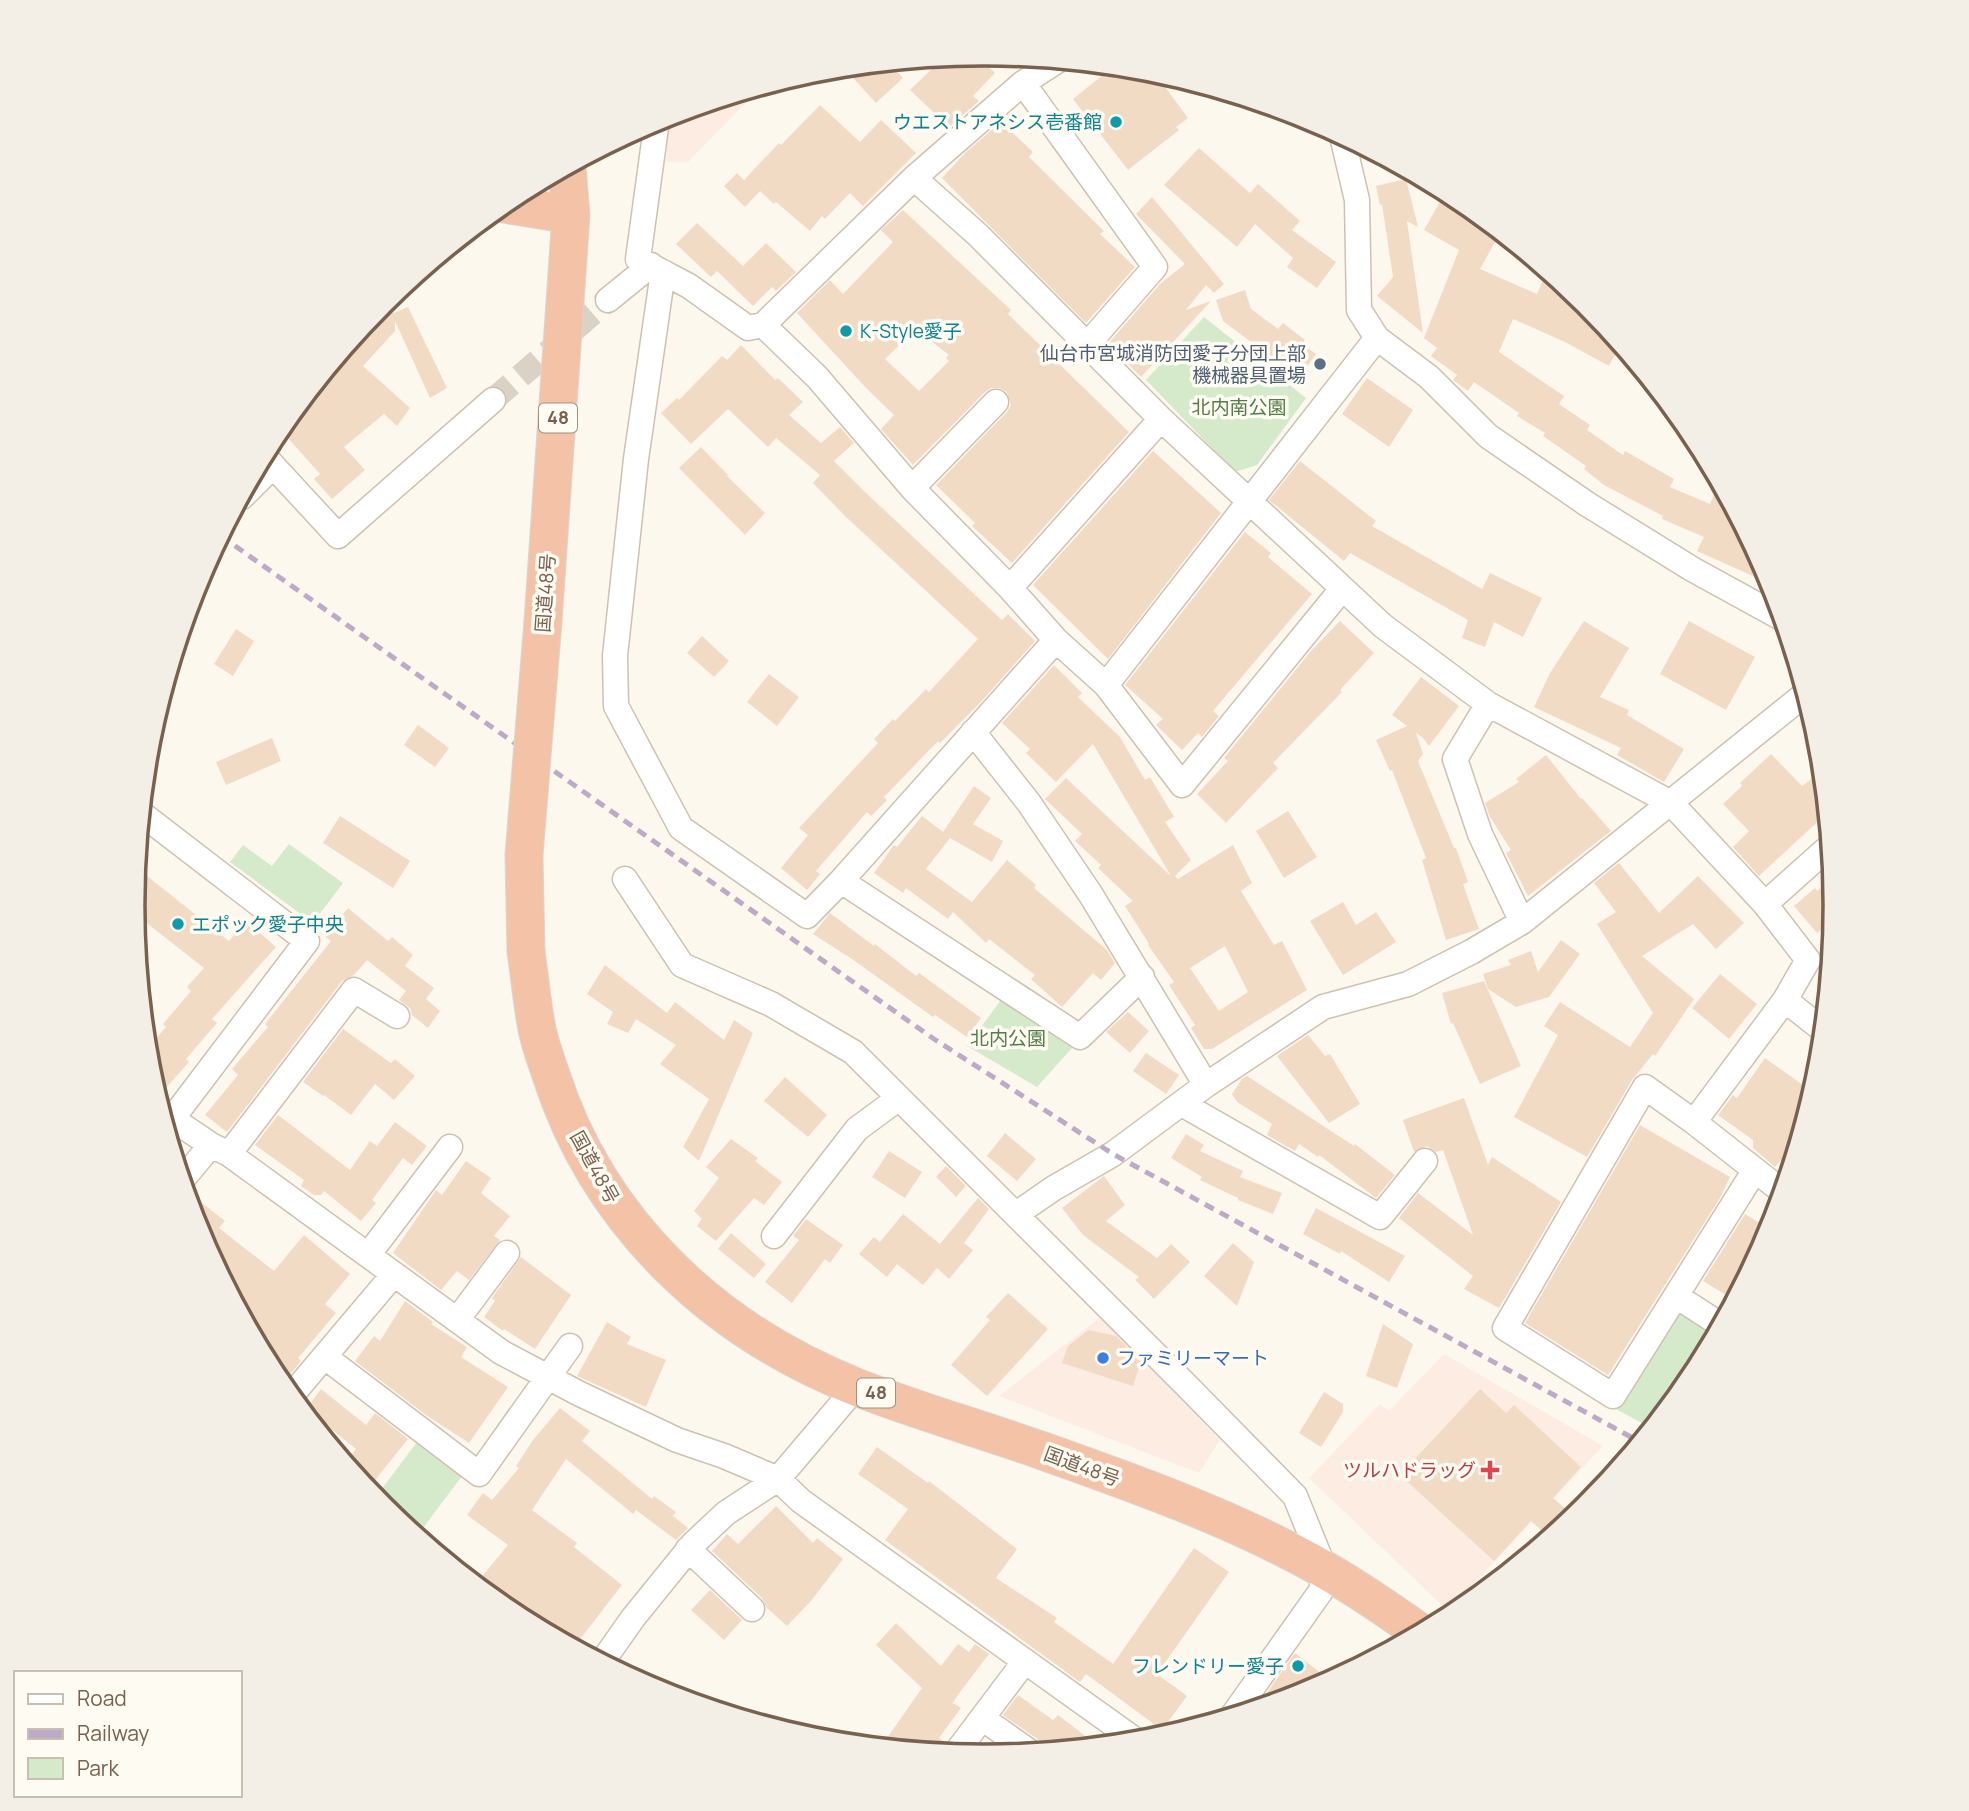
<svg xmlns="http://www.w3.org/2000/svg" width="1969" height="1811" font-family="Manrope,'Noto Sans JP',sans-serif">
<style>
.commercial{fill:#fcece1}
.green{fill:#d4eacb}
.building{fill:#f1dbc5;fill-rule:evenodd}
.lines{fill:none;stroke-linecap:round;stroke-linejoin:round}
.minor-tunnel{stroke:#dbd2c6;stroke-width:24;stroke-dasharray:24 12;stroke-linecap:butt}
.minor-casing{stroke:#cfc1b1;stroke-width:27}
.highway-casing{stroke:#dcd6d1;stroke-width:39}
.minor{stroke:#fff;stroke-width:24}
.highway{stroke:#f3c2a7;stroke-width:37}
.rail{stroke:#bcaac7;stroke-width:5;stroke-dasharray:10 7;stroke-linecap:butt}
.highway-bridge-casing{stroke:#dcd6d1;stroke-width:39;stroke-linecap:butt}
.highway-bridge{stroke:#f3c2a7;stroke-width:37}
.culture-dot{fill:#0f9aa8;stroke:#fefbf3;stroke-width:2.5}
.service-dot{fill:#5c6f8a;stroke:#fefbf3;stroke-width:2.5}
.shop-dot{fill:#3f7fe0;stroke:#fefbf3;stroke-width:2.5}
.health-dot{fill:#e0444e;stroke:#fefbf3;stroke-width:2.5}
.labels{text-anchor:middle;stroke-width:7;stroke-linejoin:round;paint-order:stroke}
.shield{fill:#fefbf3;stroke:#a09080;stroke-width:2}
.shield-label{font-size:18px;font-weight:bold;fill:#78624f}
.culture-label{font-size:19px;fill:#0d838f;stroke:#fefbf3;text-anchor:end}
.service-label{font-size:19px;fill:#4e5e75;stroke:#fefbf3;text-anchor:end}
.park-label{font-size:19px;fill:#527d47;stroke:#fefbf3}
.street-label{font-size:19px;fill:#78624f;stroke:#fefbf3}
.shop-label{font-size:19px;fill:#366cbe;stroke:#fefbf3;text-anchor:start}
.health-label{font-size:19px;fill:#be3a42;stroke:#fefbf3;text-anchor:end}
.rim{fill:none;stroke:#78624f;stroke-width:3.5}
</style>
<rect width="100%" height="100%" fill="#fcf8ed"/>
<path class="commercial" d="M759,89L688,162H666L669,116Z
M1103,1315L1220,1440L1199,1473L999,1396Z
M1444,1354L1603,1446L1448,1611L1309,1478L1380,1404L1389,1411Z"/>
<path class="green" d="M1204,317L1306,398L1257,465L1235,472L1146,380Z
M289,844L343,883L313,923L230,862L243,845L272,866Z
M1001,1000L1072,1048L1037,1087L967,1046Z
M1686,1311L1716,1334L1692,1379L1651,1428L1616,1409L1674,1312Z
M417,1442L462,1476L417,1536L382,1507L375,1498Z"/>
<path class="building" d="M977,55L995,73L973,96L979,101L949,127L910,90L943,58Z
M890,64L903,78L876,103L844,68Z
M1123,68L1154,72L1188,118L1176,127L1179,130L1128,170L1073,99L1104,74L1106,78Z
M820,105L860,142L881,120L916,153L863,206L850,193L825,219L822,216L810,231L776,202L774,204L760,191L745,207L724,186L737,173L744,180L779,143L781,145Z
M1001,122L1033,152L1029,157L1104,231L1100,234L1135,267L1086,323L942,178L966,152Z
M1199,148L1250,193L1258,184L1300,221L1292,230L1336,262L1317,288L1287,267L1293,258L1255,224L1237,247L1164,185Z
M1406,179L1418,227L1407,221L1423,333L1377,296L1393,277L1382,204L1380,205L1376,186Z
M1446,191L1458,198L1500,233L1480,269L1537,294L1547,271L1587,304L1620,345L1609,366L1565,342L1513,319L1499,352L1564,396L1559,404L1590,425L1587,430L1623,455L1625,451L1674,479L1670,487L1710,504L1719,483L1773,585L1697,551L1704,537L1662,519L1663,516L1604,485L1584,469L1586,466L1543,436L1545,433L1517,416L1519,413L1474,382L1468,391L1453,380L1457,375L1431,356L1437,348L1424,338L1459,250L1424,230Z
M1152,197L1224,284L1214,293L1206,285L1186,310L1211,301L1141,377L1108,344L1160,284L1185,264L1136,214Z
M903,210L1011,310L1008,314L1129,432L1012,563L972,526L975,523L936,485L1007,412L1011,405L1007,392L999,388H991L985,392L913,465L881,429L894,415L866,388L797,313L830,280L843,294L893,242L881,230ZM916,329L949,355L946,358L949,361L919,391L885,359Z
M697,223L743,266L766,243L796,272L776,291L772,287L753,306L717,271L711,277L676,244Z
M1245,290L1251,309L1278,329L1283,323L1305,340L1302,344L1316,354L1299,378L1223,321L1216,300Z
M387,300L394,313L408,307L447,388L430,398L395,321V331L363,366L410,408L397,426L384,414L344,447L365,470L332,499L314,479L320,474L280,429Z
M741,345L775,380L778,378L803,402L789,415L821,443L840,427L854,443L834,461L865,492L1002,620L1008,614L1035,641L979,704L940,743L938,741L884,797L887,800L871,816L867,812L816,871L820,874L807,890L781,868L808,835L799,828L878,743L874,739L893,719L895,721L926,689L929,692L978,639L846,517L813,483L820,475L776,438L768,447L728,409L691,444L661,413L677,398L679,400L722,356L727,360Z
M1367,378L1413,410L1389,447L1342,414Z
M701,447L728,475L727,476L765,513L745,535L679,468Z
M1153,451L1221,513L1108,659L1033,585Z
M1300,461L1376,521L1372,526L1482,589L1490,573L1542,598L1523,637L1494,622L1485,647L1462,638L1468,620L1350,553L1344,561L1269,500Z
M1245,532L1271,553L1268,557L1312,594L1213,711L1219,716L1202,737L1198,733L1182,750L1156,725L1163,719L1125,685Z
M1340,621L1374,653L1340,690L1342,692L1273,763L1278,768L1226,823L1197,794L1228,761L1224,758L1311,651Z
M1584,621L1629,648L1600,697L1629,710L1627,715L1684,749L1664,782L1617,755L1621,748L1534,707L1550,673Z
M1689,621L1755,657L1726,710L1660,674Z
M236,629L254,641L233,676L214,664Z
M702,636L729,661L714,677L687,653Z
M1054,665L1082,693L1078,697L1120,737L1145,780L1150,777L1174,817L1165,822L1191,860L1175,876L1178,879L1233,845L1252,883L1241,891L1274,945L1282,941L1307,990L1212,1049H1204L1191,1028L1195,1025L1169,985L1174,982L1148,945L1149,944L1125,906L1133,901L1098,868L1101,865L1075,841L1082,834L1045,799L1066,778L1171,876L1093,744L1056,782L1026,753L1030,749L1002,723ZM1225,946L1248,992L1219,1011L1190,968Z
M769,674L799,697L777,726L747,702Z
M1421,677L1459,706L1429,746L1423,738L1416,733L1423,754L1418,761L1454,848H1456L1468,882L1463,884L1479,929L1446,940L1422,860L1426,858L1392,770L1390,771L1376,740L1407,726L1392,715Z
M418,725L449,748L435,767L404,745Z
M272,738L281,761L226,785L216,762Z
M1771,754L1802,786L1823,771L1827,813L1759,876L1733,847L1749,831L1723,804L1742,786L1740,783Z
M1546,755L1581,799L1582,798L1611,831L1528,896L1506,853L1511,850L1490,817L1485,803L1519,782L1516,779Z
M974,786L991,798L973,824L1003,841L992,862L950,838L926,869L972,902L1007,860L1036,885L1034,888L1107,950L1115,963L1101,980L1093,973L1062,1007L1031,979L1035,975L989,939L986,943L953,912L948,919L906,888L903,893L874,873L894,845L897,847L922,816L943,832Z
M1288,811L1317,857L1284,878L1256,831Z
M340,816L410,861L393,888L323,843Z
M1619,863L1659,913L1698,876L1744,923L1716,949L1693,924L1642,956L1694,999L1655,1056L1653,1054L1632,1080L1587,1157L1514,1117L1558,1035L1544,1026L1560,1002L1630,1047L1653,1013L1597,924L1616,912L1594,883Z
M137,868L229,941L246,921L276,947L212,1019L217,1023L186,1059L189,1062L165,1089L151,1077L147,1049L166,1027L163,1024L191,991L187,987L204,968L134,913Z
M1833,877L1835,918L1817,933L1794,906L1815,888L1817,891Z
M1343,902L1356,925L1376,912L1396,942L1343,975L1310,921Z
M348,908L388,941L392,937L413,955L405,966L434,988L426,999L440,1011L428,1028L412,1015L410,1008L399,1000L406,991L367,960L354,975L342,981L227,1132L205,1115L238,1075L232,1069L268,1027L265,1024L331,941L325,936Z
M830,913L874,946L875,944L916,976L919,973L981,1018L967,1037L935,1015L933,1017L852,959L813,934Z
M1561,940L1580,954L1549,997L1516,1007L1488,989L1483,974L1511,965L1508,960L1531,951L1538,972Z
M605,965L667,1013L675,1002L724,1040L734,1020L753,1033L699,1161L683,1147L709,1099L660,1064L676,1045L636,1019L628,1033L607,1024L613,1012L587,994Z
M1720,974L1757,1004L1729,1039L1692,1008Z
M1484,981L1521,1066L1480,1084L1453,1023L1451,1024L1442,993Z
M1128,1012L1149,1031L1130,1053L1106,1032Z
M343,1029L391,1063L395,1059L415,1076L394,1100L375,1084L351,1115L324,1095L323,1096L303,1082Z
M1308,1035L1325,1056L1330,1054L1360,1104L1329,1123L1277,1056Z
M1146,1053L1179,1075L1166,1094L1133,1071Z
M1765,1058L1813,1092L1799,1140L1775,1167L1753,1148V1140L1718,1115L1733,1095L1737,1098Z
M1247,1076L1354,1146L1355,1144L1395,1175L1376,1198L1319,1155L1318,1157L1299,1144L1295,1151L1267,1135L1272,1124L1237,1102L1232,1094L1242,1079Z
M785,1077L827,1115L808,1137L764,1101Z
M1464,1098L1488,1165L1492,1157L1561,1202L1499,1308L1464,1289L1473,1276L1399,1218L1418,1193L1473,1235L1443,1150L1436,1152L1427,1146L1414,1152L1403,1120Z
M278,1115L350,1170L370,1141L377,1146L395,1122L427,1146L412,1165L403,1158L372,1200L376,1203L361,1221L324,1191L321,1195H314L301,1186L304,1180L255,1145Z
M1640,1125L1730,1177L1720,1198L1608,1375L1525,1323Z
M1005,1133L1036,1159L1017,1181L987,1156Z
M1186,1134L1204,1145L1200,1151L1243,1171L1240,1177L1282,1193L1273,1214L1238,1200V1198L1200,1180L1202,1177L1171,1158Z
M731,1139L758,1158L755,1161L782,1182L764,1205L754,1198L716,1241L697,1226L702,1219L694,1211L719,1178L706,1167Z
M889,1151L922,1172L905,1198L872,1177Z
M466,1161L491,1178L481,1193L510,1216L494,1236L500,1240L469,1280L457,1271L441,1290L393,1253L436,1190L442,1195Z
M946,1166L966,1186L956,1197L936,1177Z
M1104,1176L1125,1205L1106,1221L1157,1258L1171,1244L1190,1262L1154,1299L1135,1280L1139,1277L1083,1235L1062,1208Z
M189,1193L225,1221L219,1228L274,1271L304,1235L350,1274L325,1304L336,1313L298,1358L301,1361L282,1384L198,1231L187,1194Z
M978,1198L989,1209L964,1243L973,1250L949,1279L937,1268L923,1285L897,1264L887,1277L859,1254L874,1237L880,1242L903,1214L940,1244Z
M1316,1208L1405,1256L1389,1282L1341,1251L1340,1254L1303,1234Z
M1745,1214L1771,1230L1734,1300L1703,1281Z
M806,1219L843,1245L830,1263L825,1259L792,1303L765,1282L799,1240L793,1236Z
M731,1233L766,1264L754,1278L718,1249Z
M1233,1243L1254,1262L1237,1306L1204,1276Z
M521,1257L571,1295L535,1349L504,1329L503,1331L484,1317L495,1301L492,1298Z
M1008,1293L1048,1329L987,1396L951,1365L990,1320L986,1317Z
M405,1301L433,1322L431,1324L467,1347L461,1357L508,1387L469,1443L426,1415L355,1361L374,1336L380,1341Z
M607,1322L631,1337L627,1344L666,1360L646,1407L577,1376Z
M1383,1324L1413,1344L1397,1388L1366,1376Z
M1088,1330L1116,1336L1141,1361L1133,1386L1062,1363L1068,1346Z
M321,1389L366,1425L375,1413L408,1439L368,1489L345,1462L356,1449L306,1409Z
M1480,1389L1506,1413L1514,1405L1581,1467L1553,1498L1575,1517L1550,1538L1531,1521L1494,1561L1400,1475Z
M1324,1392L1343,1404V1412L1321,1447L1299,1433Z
M560,1408L590,1431L582,1441L652,1499L654,1496L676,1512L673,1516L688,1528L676,1540L636,1510L633,1514L566,1459L532,1510L577,1543L574,1547L622,1585L574,1647L533,1625L479,1580L508,1545L467,1515L483,1493L492,1500L519,1468L516,1466L533,1440Z
M877,1447L928,1483L929,1481L1017,1549L996,1578L1057,1618L1054,1622L1113,1664L1194,1548L1229,1572L1157,1674L1187,1696L1162,1730L1086,1674L1080,1682L885,1540L908,1509L858,1474Z
M776,1506L813,1543L817,1538L843,1559L811,1601L787,1626L766,1607L762,1598L712,1551L727,1534L738,1544Z
M710,1590L742,1620L724,1640L691,1610Z
M896,1623L941,1666L958,1644L969,1652L975,1644L989,1654L957,1696L953,1703L961,1708L939,1738L942,1740L933,1752L902,1749L887,1738L922,1688L876,1645Z
M1295,1653L1331,1681L1310,1692L1256,1708Z
M1018,1695L1053,1720L1058,1715L1098,1746L1053,1750L1003,1715Z
M995,1746L1008,1754L987,1756Z"/>
<g class="lines">
<path class="minor-tunnel" d="M493,400L608,300"/>
<g class="minor-casing">
<path id="minor" d="M1023,83L1155,267L1087,345
M657,120L638,259L689,286L748,328L763,325L914,178L1023,83L1057,61
M1342,136L1357,200L1359,310L1377,338L1429,377L1488,436L1587,504L1692,569L1783,619
M914,178L978,235L1161,419L1383,626L1488,704L1671,803L1765,904L1808,960L1785,1000L1694,1122
M663,272L636,459L615,656L616,706L681,828L807,916L841,881L1056,640
M608,300L651,265
M763,325L817,377L912,488L1010,588L1056,640L1106,685L1182,785L1342,589
M264,456L338,536L493,400
M912,488L996,402
M242,497L273,466
M1010,588L1161,419
M1106,685L1377,338
M1488,704L1455,759L1480,834L1522,922
M973,732L1029,803L1091,895L1206,1085
M142,814L307,941L172,1119
M625,879L682,965L771,1004L853,1052L1187,1386L1295,1496L1325,1570L1321,1591L1233,1715
M841,881L1080,1037L1142,977
M1765,904L1830,846
M1785,1000L1823,1030
M1182,1104L1380,1217L1425,1161
M162,1112L211,1145L229,1154L501,1352L578,1393L677,1440L724,1456L778,1479L801,1501L1138,1742
M229,1154L354,990L397,1016
M1755,1170L1613,1396L1505,1328L1645,1087L1694,1122L1783,1192
M182,1180L211,1145
M1016,1214L1054,1188L1113,1154L1206,1085L1323,1007L1408,984L1471,952L1522,922L1805,694
M774,1236L857,1129L899,1098
M368,1255L450,1147
M1676,1296L1721,1325
M457,1320L507,1253
M325,1357L479,1474L570,1346
M291,1396L394,1274
M688,1549L752,1609
M602,1662L633,1618L693,1544L726,1513L778,1479L856,1387
M982,1718L1030,1752
M955,1754L1025,1661"/>
</g>
<g class="highway-casing">
<path id="highway" d="M504,204L571,215
M543,621L571,215L567,168
M526,952C530,977 532,1004 537,1029C540,1044 546,1060 551,1075C599,1223 713,1330 856,1387C917,1411 981,1429 1043,1451C1139,1485 1237,1520 1325,1570C1358,1589 1390,1611 1421,1633"/>
</g>
<use href="#minor" class="minor"/>
<use href="#highway" class="highway"/>
<path class="rail" d="M221,536L934,1039L1113,1154L1640,1442"/>
<g class="highway-bridge-casing">
<path id="highway-bridge" d="M526,952L524,855L543,621"/>
</g>
<use href="#highway-bridge" class="highway-bridge"/>
</g>
<g class="culture-dot">
<circle cx="1116" cy="122" r="7"/>
<circle cx="846" cy="331" r="7"/>
<circle cx="178" cy="924" r="7"/>
<circle cx="1298" cy="1666" r="7"/>
</g>
<circle class="service-dot" cx="1320" cy="364" r="7"/>
<circle class="shop-dot" cx="1103" cy="1358" r="7"/>
<path class="health-dot" d="M1486.5 1459.5h7v7h7v7h-7v7h-7v-7h-7v-7h7z"/>
<g class="labels">
<g class="shield">
<rect x="539" y="403.5" width="38" height="29" rx="5"/>
<rect x="857" y="1378.5" width="38" height="29" rx="5"/>
</g>
<g class="shield-label">
<text x="558" y="424">48</text>
<text x="876" y="1399">48</text>
</g>
<g class="culture-label">
<text x="1102" y="129">ウエストアネシス壱番館</text>
<text x="860" y="338" text-anchor="start">K-Style愛子</text>
<text x="192" y="931" text-anchor="start">エポック愛子中央</text>
<text x="1284" y="1673">フレンドリー愛子</text>
</g>
<g class="service-label">
<text x="1306" y="360">仙台市宮城消防団愛子分団上部<tspan x="1306" dy="22">機械器具置場</tspan></text>
</g>
<g class="park-label">
<text x="1239" y="414">北内南公園</text>
<text x="1008" y="1045">北内公園</text>
</g>
<g class="street-label">
<text transform="translate(545 593) rotate(-86)" y="7">国道48号</text>
<text transform="translate(595 1167) rotate(61)" y="7">国道48号</text>
<text transform="translate(1082 1466) rotate(20)" y="7">国道48号</text>
</g>
<g class="shop-label">
<text x="1117" y="1365">ファミリーマート</text>
</g>
<g class="health-label">
<text x="1476" y="1477">ツルハドラッグ</text>
</g>
</g>
<path d="M0 0H1969V1811H0ZM145 905a839 839 0 1 1 1678 0a839 839 0 1 1-1678 0Z" fill="#f3efe6" fill-rule="evenodd"/>
<path class="rim" d="M145 905a839 839 0 1 1 1678 0a839 839 0 1 1-1678 0Z"/>
<rect x="14" y="1671" width="228" height="126" fill="#fefbf3" stroke="#c8beb1" stroke-width="2"/>
<rect x="28" y="1694" width="35" height="10" fill="#ffffff" stroke="#c8beb1" stroke-width="2"/>
<text x="77" y="1706" font-size="21" fill="#78624f">Road</text>
<rect x="28" y="1729" width="35" height="10" fill="#bcaac7" stroke="#c8beb1" stroke-width="2"/>
<text x="77" y="1741" font-size="21" fill="#78624f">Railway</text>
<rect x="28" y="1758" width="35" height="21" fill="#d4eacb" stroke="#c8beb1" stroke-width="2"/>
<text x="77" y="1776" font-size="21" fill="#78624f">Park</text>
</svg>
